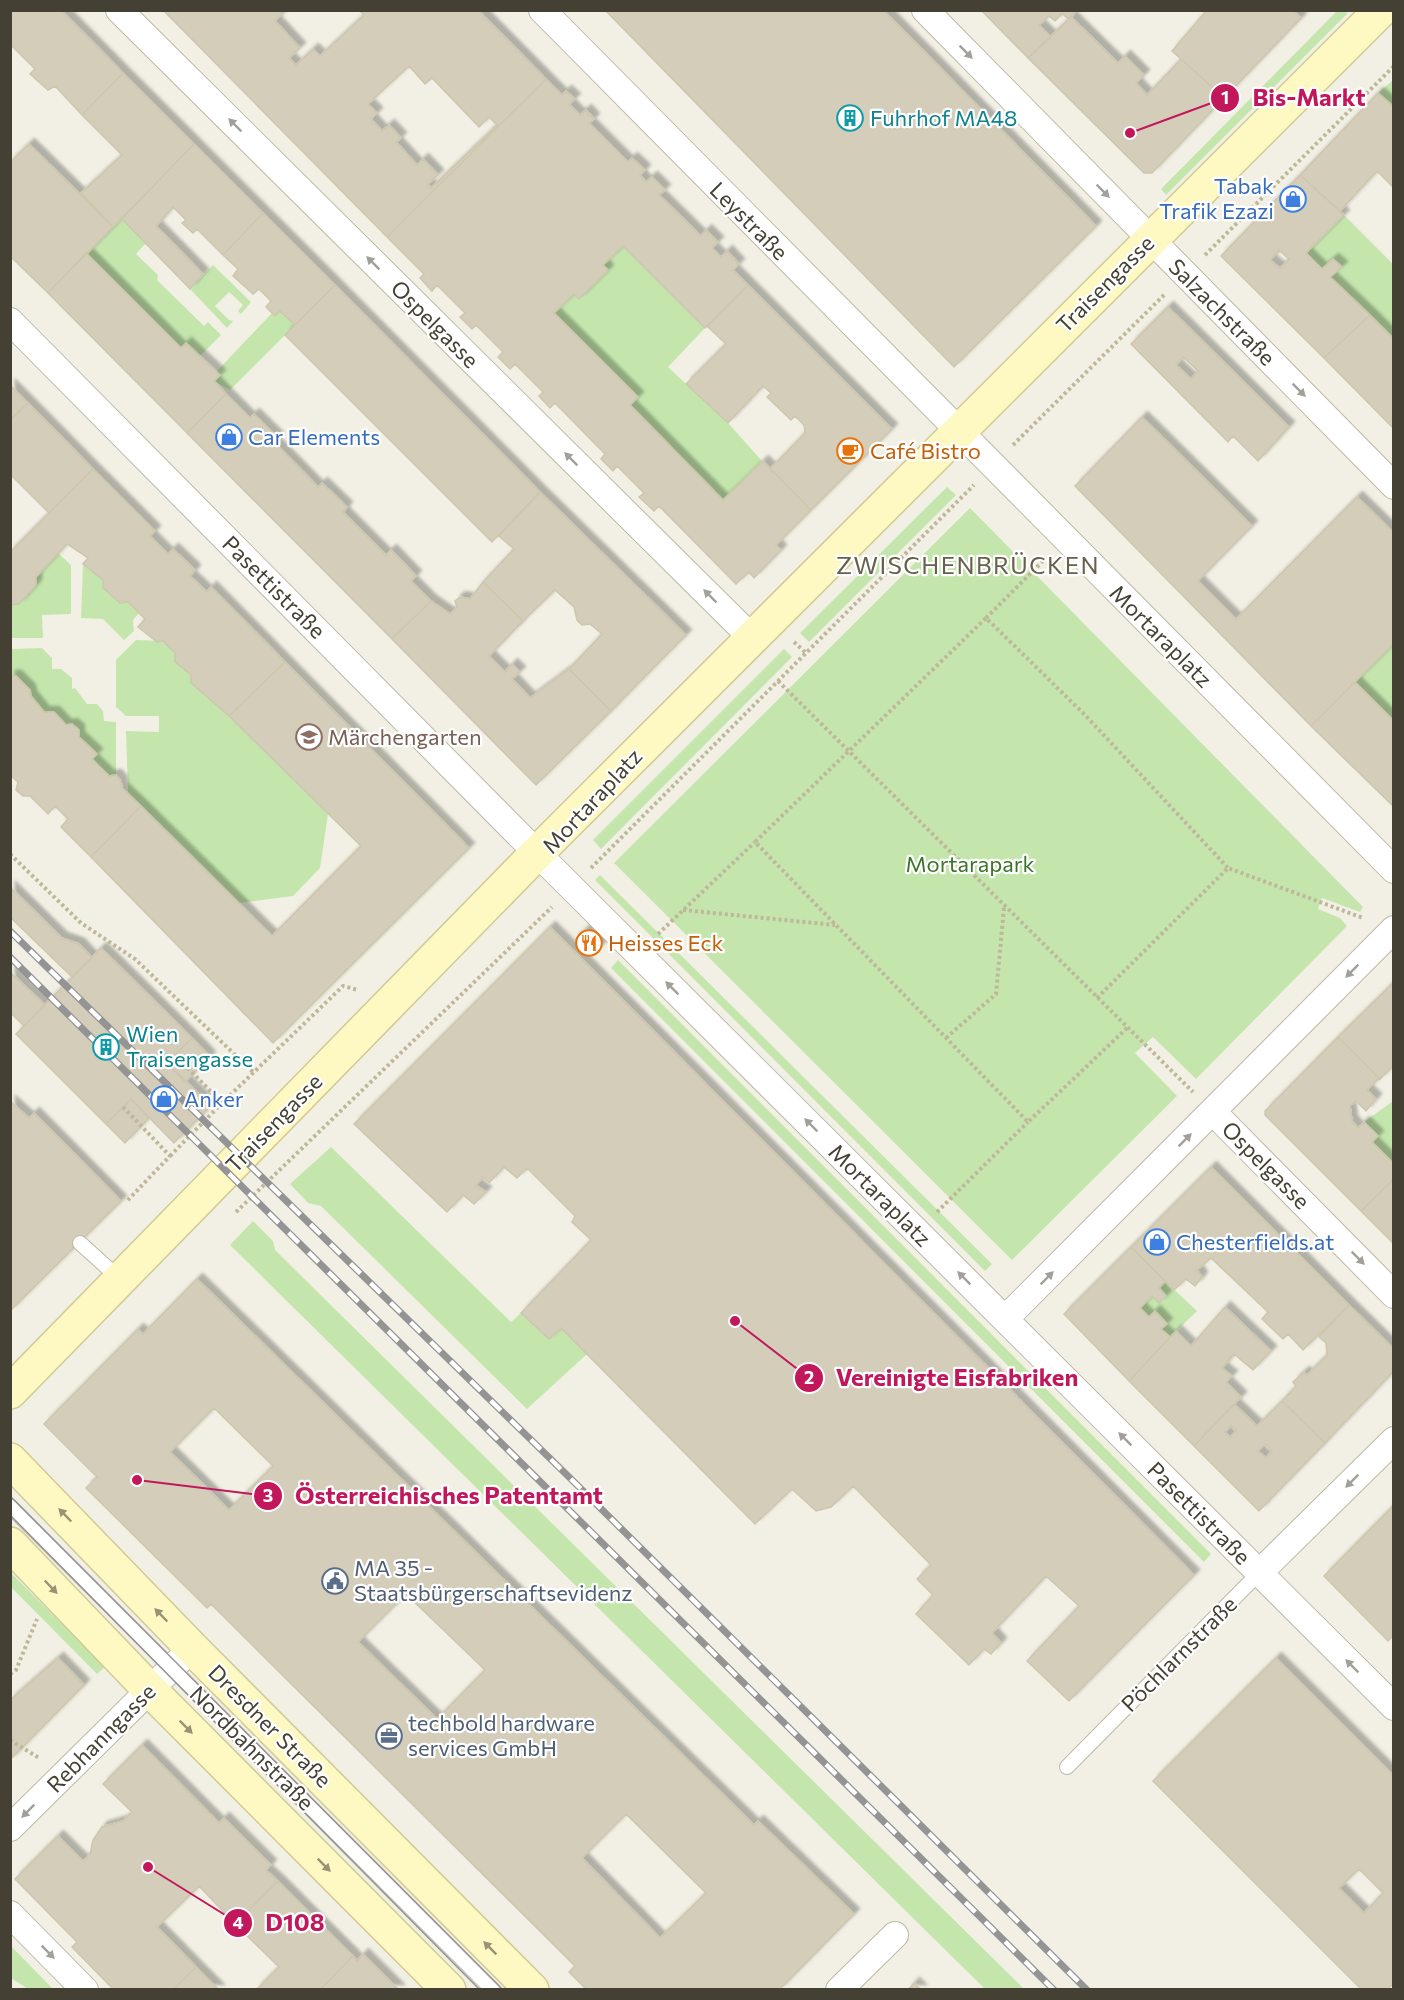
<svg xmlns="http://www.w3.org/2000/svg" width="1404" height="2000" font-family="Commissioner,sans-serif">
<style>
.green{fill:#c4e6ad}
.building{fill:#d3cdba;stroke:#cec6ad;stroke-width:1.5;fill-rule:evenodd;filter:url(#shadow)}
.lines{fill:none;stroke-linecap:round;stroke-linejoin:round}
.lane-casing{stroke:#bdb9a7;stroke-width:16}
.street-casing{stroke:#bdb9a7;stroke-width:28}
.secondary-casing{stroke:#d2ca95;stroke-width:36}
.path{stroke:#bfb799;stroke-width:4;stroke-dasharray:3 3;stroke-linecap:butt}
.lane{stroke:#fff;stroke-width:14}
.street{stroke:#fff;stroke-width:26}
.secondary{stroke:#fef8c3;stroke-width:33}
.tram{stroke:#949494;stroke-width:1.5}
.rail-casing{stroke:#949494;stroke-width:7}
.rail{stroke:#fff;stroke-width:4.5;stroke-dasharray:14;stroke-linecap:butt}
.oneway{fill:#a2a09a}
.oneway2{fill:#989374}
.labels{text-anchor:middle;stroke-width:4.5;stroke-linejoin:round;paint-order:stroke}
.culture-label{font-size:22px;fill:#0d838f;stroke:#fff;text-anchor:start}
.shop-label{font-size:22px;fill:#366cbe;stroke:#fff;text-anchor:start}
.street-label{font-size:22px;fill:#444034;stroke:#fff}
.food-label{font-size:22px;fill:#c56008;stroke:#fff;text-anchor:start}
.education-label{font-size:22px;fill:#785e54;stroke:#fff;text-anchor:start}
.park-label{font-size:22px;fill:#3b7429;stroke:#fff}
.service-label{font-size:22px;fill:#4e5e75;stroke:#fff;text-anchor:start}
.neighbourhood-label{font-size:24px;letter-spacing:1.5px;fill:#67604c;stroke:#fff}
.leader{fill:none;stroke:#c2185b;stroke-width:2}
.callout-dot{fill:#c2185b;stroke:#fff;stroke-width:2}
.mark-label{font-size:18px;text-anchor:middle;font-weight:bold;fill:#fff}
.callout-label{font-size:24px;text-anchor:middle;font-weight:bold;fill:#c2185b;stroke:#fff;stroke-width:4.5;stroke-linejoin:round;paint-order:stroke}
</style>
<defs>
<filter id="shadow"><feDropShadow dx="5.5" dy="-5.5" stdDeviation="1.5" flood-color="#0004"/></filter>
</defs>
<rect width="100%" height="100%" fill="#f2f0e4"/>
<path class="green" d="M1338,10L1348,13L1166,195L1161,189Z
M1393,80V107L1378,93Z
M1344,215L1393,264V339L1330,277L1341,267L1334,259L1322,269L1306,253Z
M122,219L146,243L136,254L158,275L157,280L204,326L208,322L221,335L200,356L186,343L181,348L86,253Z
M623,246L705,328L668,367L728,423L762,461L723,500L630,405L638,397L554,313L574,294L579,299L608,271L603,265Z
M213,265L251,302L241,314L238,311L243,305L229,292L215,306L229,320L233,321L227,328L190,289Z
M280,311L295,325L230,390L214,381L216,372L272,313L275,316Z
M947,487L956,495L809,642L800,633Z
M970,508L1363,907L1360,912L1322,898L1318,909L1340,918L1347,926L1196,1079L1153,1037L1135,1053L1177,1096L1012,1260L614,863Z
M58,553L71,565V614L42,615L43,638H11L10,605L19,603L36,585V577Z
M83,564L103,580V588L119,603L128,602L139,613L133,620L134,631L124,640L103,619L81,618Z
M136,640L163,641L175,653V662L191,675V683L230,716L328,814L320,868L293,896L239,903L128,793L126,731L159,732V716H126L116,707V660Z
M1393,643V721L1355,682Z
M42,648L52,658V669H61L72,678V689L75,688L87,704H97L103,711L104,721L116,722V775L109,776L92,759L97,753L79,737V730L72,724L66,725L54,712H44L31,696L30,690L16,676H11V649Z
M784,649L792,657L601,849L593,840Z
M600,875L992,1264L985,1271L595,880Z
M618,960L1211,1554L1204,1562L611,968Z
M1393,1101V1164L1372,1142L1378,1135L1364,1122Z
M331,1147L511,1322L521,1313L549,1339L561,1328L587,1354L527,1409L321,1206L308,1203L290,1184Z
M253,1221L273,1241L275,1250L1024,1989H985L230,1245Z
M1165,1281L1197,1311L1170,1337L1161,1329L1166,1324L1155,1311L1149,1317L1140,1308L1152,1296L1159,1303L1166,1296L1159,1288Z
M10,1572L105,1667L97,1674L11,1587Z
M10,1946H11L53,1989H28L11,1978Z"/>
<path class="building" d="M10,10H61L123,73L82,115L55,86L48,90L30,74L35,69L10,44Z
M163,10H279L282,14L275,21L300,48L289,58L296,65L313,49L320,56L364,15L359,10H478L546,79L387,237ZM409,66L425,84L432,78L479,127L489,117L497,125L431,188L428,184L438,175L423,159L417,165L396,142L401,138L389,125L382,131L371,119L377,113L368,104Z
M605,10H883L1096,226L954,367Z
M981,10H1077L1069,19L1062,14L1055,21L1049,16L1039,25L1051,37L1028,58Z
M1207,10H1293L1301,18L1224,98L1172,51Z
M1071,17L1118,63L1125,56L1144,75L1136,83L1147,95L1181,59L1224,98L1152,173H1144L1028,58Z
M123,73L194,144L113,227L81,193L122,155L82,115Z
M546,79L562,95L566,91L575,99L569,104L580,115L586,110L594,119L589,123L628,162L632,158L645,170L640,175L646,182L652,177L665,190L659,195L701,236L706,230L718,242L712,248L721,257L727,251L739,264L733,270L748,285L705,328L623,246L603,265L608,270L579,299L574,294L554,313L638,397L630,405L723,500L763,461L811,510L776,545L781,550L754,578L749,572L736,584L659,506L654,511L639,497L644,493L617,466L613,471L601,459L605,454L555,403L550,408L539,396L543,392L515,364L510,369L498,357L503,352L476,325L472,329L460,317L465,313L437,285L432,291L420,278L424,274L387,237Z
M1378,93L1394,107V188L1377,171L1340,211L1300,175Z
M29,144L113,227L48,293L10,256V162Z
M194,144L263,213L223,255L197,229L193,233L182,223L186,220L173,207L156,226L203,274L190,289L122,219Z
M1300,175L1344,215L1306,253L1322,269L1333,259L1342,267L1330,277L1370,315L1324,358L1221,256ZM1279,250L1289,259L1280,268L1270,260Z
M263,213L335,285L295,325L280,311L275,316L266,307L271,301L259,289L253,294L233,276L238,269L223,255Z
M86,253L181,348L186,343L220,375L214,381L226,394L187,433L48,293Z
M335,285L540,492L492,542L285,335Z
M748,285L892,429L811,510L770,469L805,433L804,425L795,416L791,420L767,397L771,393L763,386L728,423L686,384L726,344L707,326Z
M1168,307L1289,427L1258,461L1233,436L1228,442L1131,344ZM1183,357L1198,371L1191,379L1176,365Z
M1370,315L1394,339V429L1324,358Z
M10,385L28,403L10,420Z
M226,394L250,418L254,414L278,438L274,442L318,487L322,483L347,507L343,512L386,555L391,550L416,576L411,581L431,601L392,639L187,433Z
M28,403L93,469L49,513L10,474V420Z
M1142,417L1252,526L1198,581L1236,619L1357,497L1394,533V643L1311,726L1075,486Z
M93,469L155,531L150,536L168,554L173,549L195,570L190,576L207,592L211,587L285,662L229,716L191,683V675L175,662V653L163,641L157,642L138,627L145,619L128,602L120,603L103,588V580L83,564L88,558L67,544L36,577V585L19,604L10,605V552Z
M540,492L686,635L611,711L569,669L602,634L590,624L582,625L577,620L574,607L555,590L523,621L483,582L514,549L499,536Z
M483,582L523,621L489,656L505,672L512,664L520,672L512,679L530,698L569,669L611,711L536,785L392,639L431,601L450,614L457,607L455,601L460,597L470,599Z
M285,662L469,848L273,1043L91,857L141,806L272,936L361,846L229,716Z
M10,676H16L30,690L31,696L44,712H54L66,725L72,724L79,730V737L97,754L92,759L109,776L116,775L121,781L122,788L141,806L91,857L61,827L68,819L55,806L48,814L30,796H23L16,790L18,782L10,775Z
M1355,682L1394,721V807L1311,726Z
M10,887L62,938L79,944L92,958L72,977L10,917Z
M550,927L1194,1575L1069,1701L1027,1661L1079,1606L1046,1576L992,1633L1001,1643L991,1654L984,1649L969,1665L916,1614L933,1595L917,1579L931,1565L853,1486L831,1507L816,1511L792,1489L755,1524L561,1328L549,1339L521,1313L591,1240L572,1222L575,1216L527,1168L517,1178L504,1167L489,1183L483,1177L476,1185L486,1192L474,1204L463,1195L447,1212L354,1124Z
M586,929L602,945L591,956L575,940Z
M101,948L192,1038L167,1063L211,1106L174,1143L131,1099L106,1124L16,1034Z
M10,972L45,1005L24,1026L10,1012Z
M1394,982V1065L1380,1079L1338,1037Z
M1338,1037L1379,1078L1367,1090L1376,1099L1366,1111L1356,1101L1350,1106L1352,1121L1358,1128L1364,1122L1378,1136L1372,1142L1394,1164V1179L1361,1211L1265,1115V1111Z
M192,1038L210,1057L185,1082L167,1063Z
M131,1099L149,1118L125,1143L106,1124Z
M10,1101L29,1118L34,1113L121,1201L10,1311Z
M1211,1167L1349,1305L1303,1350L1288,1334L1283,1339L1262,1319L1268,1312L1211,1258L1197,1270L1202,1277L1195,1286L1186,1279L1174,1290L1131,1247Z
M1394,1179V1244L1361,1211Z
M1131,1247L1165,1281L1159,1288L1166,1296L1159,1303L1152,1296L1140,1308L1149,1317L1155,1311L1167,1324L1161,1329L1170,1337L1129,1381L1064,1314Z
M197,1279L754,1825L758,1821L854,1914L779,1990H587L569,1972L575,1966L211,1604L207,1608L86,1488L97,1477L44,1424L138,1329L143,1334ZM214,1408L273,1466L229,1510L170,1452ZM406,1594L485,1670L437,1719L358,1642ZM626,1814L706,1893L660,1938L582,1858Z
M1349,1305L1394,1349V1371L1325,1443L1282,1401L1296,1386L1293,1382L1304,1372L1307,1375L1327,1355L1326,1343L1319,1337Z
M1225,1307L1271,1351L1253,1370L1234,1354L1222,1368L1232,1376L1226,1382L1241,1397L1194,1446L1129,1381L1176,1331L1191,1346Z
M1282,1401L1325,1443L1259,1511L1194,1446L1234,1404L1257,1426ZM1231,1426L1236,1431L1230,1437L1225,1432ZM1265,1444L1272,1451L1266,1458L1258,1451Z
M1394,1505V1635L1388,1641L1324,1576Z
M58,1658L84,1685L10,1760V1700Z
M1276,1658L1394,1776V1983L1387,1990H1362L1153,1781ZM1359,1869L1383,1893L1364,1913L1339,1888Z
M142,1745L219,1823L224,1818L271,1865L266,1870L278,1881L235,1924L199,1886L157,1927L196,1967L173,1990H114L72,1947L77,1942L15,1879L58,1836L83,1861L90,1854L93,1840L102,1827L123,1821L132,1812L103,1784Z
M278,1881L353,1956L320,1990H256L279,1967L235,1924Z
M363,1954L399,1990H320L353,1956L357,1961Z
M196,1967L219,1990H173Z
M914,1983L921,1990H908Z"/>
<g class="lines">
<g class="lane-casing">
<path id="lane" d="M80,1243L121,1280
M10,1506L493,1990
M1067,1767L1259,1573"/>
</g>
<g class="street-casing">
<path id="street" d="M119,10L752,638
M542,10L1394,870
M925,10L1394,486
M10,321L537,853L1394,1707
M1213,1112L1394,1295
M1005,1319L1394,929
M1259,1573L1394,1440
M10,1828L192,1648
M10,1914L85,1990
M839,1990L895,1935"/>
</g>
<g class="secondary-casing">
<path id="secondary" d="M10,1392L537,853L1381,10
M10,1460L192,1648L532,1990
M10,1544L150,1690L449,1990"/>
</g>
<path class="path" d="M1205,255L1394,66
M1013,445L1165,294
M986,618L1045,559
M794,642L806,653
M778,681L1193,1092
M10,854L81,923L135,959L253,1072
M591,868L974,485
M683,910L835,925
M658,934L755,842
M1097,998L1228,868L1363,918
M1127,1028L1028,1122L755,842L986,618L1085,715L1228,868
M946,1038L996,994L1004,907
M175,1055L222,1103L343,986L358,990
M123,1107L170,1156L127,1201
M170,1156L222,1103
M236,1212L552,907
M937,1212L1028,1122
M10,1674L16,1670L37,1619
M10,1740L39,1758"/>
<use href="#lane" class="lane"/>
<use href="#street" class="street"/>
<use href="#secondary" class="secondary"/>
<path class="tram" d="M10,1496L503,1990
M10,1515L480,1990"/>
<g class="rail-casing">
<path id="rail" d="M10,931L568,1476L1087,1990
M10,957L1054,1990"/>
</g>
<use href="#rail" class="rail"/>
</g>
<defs><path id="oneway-solid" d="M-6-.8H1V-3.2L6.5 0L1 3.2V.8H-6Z" transform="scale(1.5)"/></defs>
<g class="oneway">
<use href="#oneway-solid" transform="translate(966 52) rotate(45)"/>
<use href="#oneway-solid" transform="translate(235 125) rotate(-135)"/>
<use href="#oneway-solid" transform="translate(1103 191) rotate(45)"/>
<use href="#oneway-solid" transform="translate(373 263) rotate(-135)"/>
<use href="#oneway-solid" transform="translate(1299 390) rotate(45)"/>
<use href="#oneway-solid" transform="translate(571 459) rotate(-135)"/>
<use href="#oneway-solid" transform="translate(710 596) rotate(-135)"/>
<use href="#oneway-solid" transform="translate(1352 971) rotate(135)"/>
<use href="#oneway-solid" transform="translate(672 988) rotate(-135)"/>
<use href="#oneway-solid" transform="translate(811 1125) rotate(-135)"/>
<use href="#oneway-solid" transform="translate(1185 1140) rotate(-45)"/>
<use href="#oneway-solid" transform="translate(1358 1258) rotate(45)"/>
<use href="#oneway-solid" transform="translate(964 1278) rotate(-135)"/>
<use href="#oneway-solid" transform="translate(1047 1278) rotate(-45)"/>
<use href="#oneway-solid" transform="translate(1125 1439) rotate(-135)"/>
<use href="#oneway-solid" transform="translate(1352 1481) rotate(135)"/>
<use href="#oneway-solid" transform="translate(1352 1666) rotate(-135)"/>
<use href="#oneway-solid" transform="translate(28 1811) rotate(135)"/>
<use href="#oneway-solid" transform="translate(48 1952) rotate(45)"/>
</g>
<g class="oneway2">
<use href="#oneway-solid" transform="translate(65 1515) rotate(-134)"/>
<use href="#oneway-solid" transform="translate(51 1587) rotate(46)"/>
<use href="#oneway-solid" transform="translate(161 1615) rotate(-134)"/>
<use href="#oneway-solid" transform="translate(186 1727) rotate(45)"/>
<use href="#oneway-solid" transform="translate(324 1865) rotate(45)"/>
<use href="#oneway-solid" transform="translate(490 1948) rotate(-135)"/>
</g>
<defs>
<g id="building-ring" transform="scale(1.35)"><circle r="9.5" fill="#fff" stroke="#0f9aa8" stroke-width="1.5"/><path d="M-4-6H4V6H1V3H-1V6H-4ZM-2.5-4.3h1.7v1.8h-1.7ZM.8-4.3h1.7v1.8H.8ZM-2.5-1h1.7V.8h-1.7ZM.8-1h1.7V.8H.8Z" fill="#0f9aa8"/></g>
<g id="shop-ring" transform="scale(1.35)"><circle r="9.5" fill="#fff" stroke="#3f7fe0" stroke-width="1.5"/><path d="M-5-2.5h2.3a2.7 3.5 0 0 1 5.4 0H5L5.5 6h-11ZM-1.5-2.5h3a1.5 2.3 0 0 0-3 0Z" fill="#3f7fe0"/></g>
<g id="cafe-ring" transform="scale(1.35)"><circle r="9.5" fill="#fff" stroke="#e8710a" stroke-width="1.5"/><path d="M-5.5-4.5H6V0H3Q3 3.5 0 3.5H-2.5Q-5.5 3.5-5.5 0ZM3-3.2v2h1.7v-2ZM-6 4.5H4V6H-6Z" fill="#e8710a"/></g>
<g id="school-ring" transform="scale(1.35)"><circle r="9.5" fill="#fff" stroke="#8d6e63" stroke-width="1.5"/><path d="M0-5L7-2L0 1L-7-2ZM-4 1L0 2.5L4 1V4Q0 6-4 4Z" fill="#8d6e63"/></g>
<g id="restaurant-ring" transform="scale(1.35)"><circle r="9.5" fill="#fff" stroke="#e8710a" stroke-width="1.5"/><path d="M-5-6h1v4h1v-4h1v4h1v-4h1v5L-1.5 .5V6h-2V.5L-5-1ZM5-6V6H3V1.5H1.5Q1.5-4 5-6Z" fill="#e8710a"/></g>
<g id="civic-ring" transform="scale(1.35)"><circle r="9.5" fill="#fff" stroke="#5c6f8a" stroke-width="1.5"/><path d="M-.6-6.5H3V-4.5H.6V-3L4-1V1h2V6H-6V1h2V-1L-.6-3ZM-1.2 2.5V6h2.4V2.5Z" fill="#5c6f8a"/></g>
<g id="office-ring" transform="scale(1.35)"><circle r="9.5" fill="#fff" stroke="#5c6f8a" stroke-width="1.5"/><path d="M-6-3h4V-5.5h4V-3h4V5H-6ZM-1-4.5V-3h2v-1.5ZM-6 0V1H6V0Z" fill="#5c6f8a"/></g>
</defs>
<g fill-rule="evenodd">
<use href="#building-ring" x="850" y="118"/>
<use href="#shop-ring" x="1293" y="199"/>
<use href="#shop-ring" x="229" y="437"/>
<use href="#cafe-ring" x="850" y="451"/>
<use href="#school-ring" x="309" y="737"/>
<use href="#restaurant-ring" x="589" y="943"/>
<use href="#building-ring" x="106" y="1047"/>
<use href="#shop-ring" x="164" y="1099"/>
<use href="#shop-ring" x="1157" y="1242"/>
<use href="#civic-ring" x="335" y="1581"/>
<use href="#office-ring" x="389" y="1736"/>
</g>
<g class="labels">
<g class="culture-label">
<text x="870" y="126">Fuhrhof MA48</text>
<text x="126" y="1042">Wien<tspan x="126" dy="25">Traisengasse</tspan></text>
</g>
<g class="shop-label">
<text x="1274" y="194" text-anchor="end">Tabak<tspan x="1274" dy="25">Trafik Ezazi</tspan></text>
<text x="248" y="445">Car Elements</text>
<text x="184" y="1107">Anker</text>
<text x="1176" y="1250">Chesterfields.at</text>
</g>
<g class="street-label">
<text transform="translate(749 221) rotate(45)" y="8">Leystraße</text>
<text transform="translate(1105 284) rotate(-45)" y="8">Traisengasse</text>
<text transform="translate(1222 312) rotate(45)" y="8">Salzachstraße</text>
<text transform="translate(435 324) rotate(45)" y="8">Ospelgasse</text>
<text transform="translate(274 587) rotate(45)" y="8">Pasettistraße</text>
<text transform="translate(1161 636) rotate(45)" y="8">Mortaraplatz</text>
<text transform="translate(592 801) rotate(-47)" y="8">Mortaraplatz</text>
<text transform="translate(274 1123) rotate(-46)" y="8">Traisengasse</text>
<text transform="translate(1266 1165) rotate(45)" y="8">Ospelgasse</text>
<text transform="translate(880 1195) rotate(45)" y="8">Mortaraplatz</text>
<text transform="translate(1199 1513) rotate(45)" y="8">Pasettistraße</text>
<text transform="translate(1179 1654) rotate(-45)" y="8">Pöchlarnstraße</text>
<text transform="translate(270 1726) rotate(45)" y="8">Dresdner Straße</text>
<text transform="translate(101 1738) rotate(-45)" y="8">Rebhanngasse</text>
<text transform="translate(252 1748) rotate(45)" y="8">Nordbahnstraße</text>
</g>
<g class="food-label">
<text x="870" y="459">Café Bistro</text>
<text x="608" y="951">Heisses Eck</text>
</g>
<g class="education-label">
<text x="328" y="745">Märchengarten</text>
</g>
<g class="park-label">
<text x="970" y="872">Mortarapark</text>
</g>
<g class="service-label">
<text x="354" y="1576">MA 35 -<tspan x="354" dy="25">Staatsbürgerschaftsevidenz</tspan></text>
<text x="408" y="1731">techbold hardware<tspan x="408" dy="25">services GmbH</tspan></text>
</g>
<g class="neighbourhood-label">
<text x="968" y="574">ZWISCHENBRÜCKEN</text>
</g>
</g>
<path class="leader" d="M1130 133L1225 98M735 1321L809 1378M137 1480L268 1496M148 1867L238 1923"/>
<g class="callout-dot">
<circle cx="1130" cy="133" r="6"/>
<circle cx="735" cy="1321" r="6"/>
<circle cx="137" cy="1480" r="6"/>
<circle cx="148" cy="1867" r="6"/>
<circle cx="1225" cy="98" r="15"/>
<circle cx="809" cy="1378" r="15"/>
<circle cx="268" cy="1496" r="15"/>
<circle cx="238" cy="1923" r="15"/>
</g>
<g class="mark-label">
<text x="1225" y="104">1</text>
<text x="809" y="1384">2</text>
<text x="268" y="1502">3</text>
<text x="238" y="1929">4</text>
</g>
<g class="callout-label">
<text x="1309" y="106">Bis-Markt</text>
<text x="957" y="1386">Vereinigte Eisfabriken</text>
<text x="449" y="1504">Österreichisches Patentamt</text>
<text x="295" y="1931">D108</text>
</g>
<rect width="1404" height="2000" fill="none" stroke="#444034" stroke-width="24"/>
</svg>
